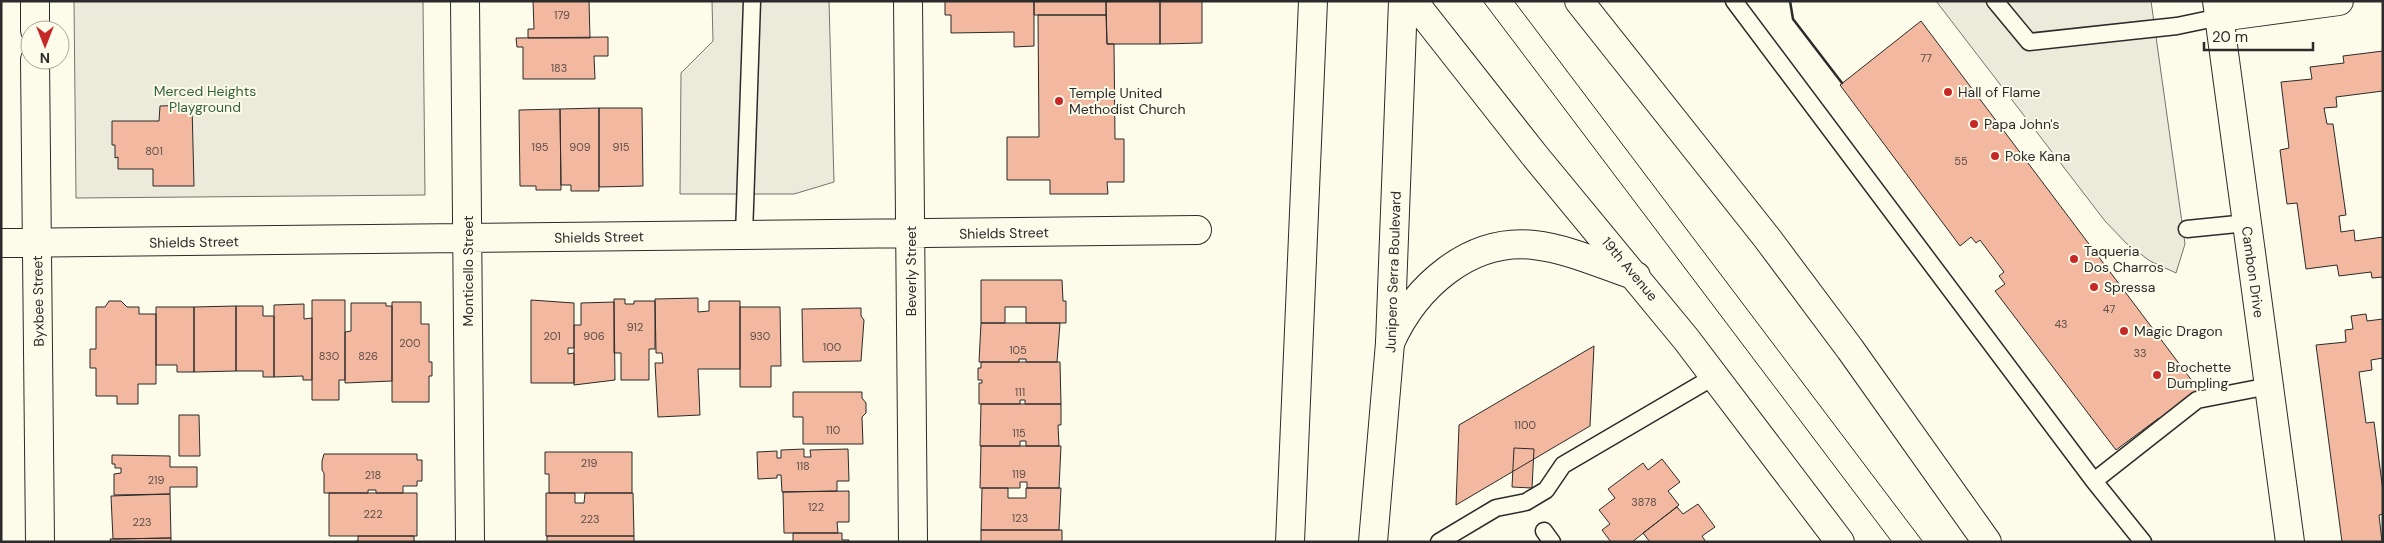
<svg xmlns="http://www.w3.org/2000/svg" width="2384" height="543" font-family="'DM Sans',sans-serif">
<style>
.green{fill:#ecebdb;stroke:#74746e}
.parking{fill:#eceadb;stroke:#74746e}
.building{fill:#f2b8a0;stroke:#2b2b2b}
.lines{fill:none;stroke-linecap:round;stroke-linejoin:round}
.lane-casing{stroke:#2b2b2b;stroke-width:19}
.street-casing{stroke:#2b2b2b;stroke-width:30}
.primary-casing{stroke:#2b2b2b;stroke-width:30}
.highway-casing{stroke:#2b2b2b;stroke-width:30}
.lane{stroke:#fdfbea;stroke-width:16}
.street{stroke:#fdfbea;stroke-width:28}
.primary{stroke:#fdfbea;stroke-width:28}
.highway{stroke:#fdfbea;stroke-width:28}
.tram{stroke:#2b2b2b;stroke-width:1}
.wall{stroke:#2b2b2b;stroke-width:2.5}
.poi-dot{fill:#c62828;stroke:#fdfbea;stroke-width:2}
.labels{text-anchor:middle;stroke-width:4;stroke-linejoin:round;paint-order:stroke}
.number-label{font-size:11px;fill:#5d4e48}
.park-label{font-size:14px;fill:#34623c;stroke:#fdfbea}
.poi-label{font-size:14px;fill:#2b2b2b;stroke:#fdfbea;text-anchor:start}
.street-label{font-size:14px;fill:#2b2b2b;stroke:#fdfbea}
</style>
<rect width="100%" height="100%" fill="#fdfbea"/>
<path class="green" d="M74,1H423L425,195L76,198Z"/>
<path class="parking" d="M712,1H829L834,182L794,194H680L681,73L713,41Z
M1936,1H2151L2185,244L2176,273L2150,261L2126,243L2105,221Z"/>
<path class="building" d="M533,1H589L590,38H528V29H534Z
M945,1H1034V46L1014,47V32L951,33V15H945Z
M1034,1H1106V15H1034Z
M1106,1H1160V44H1107Z
M1160,1H1202V43L1160,44Z
M1038,15H1106L1107,44H1114L1115,139H1124V182H1107L1108,194H1050V180H1007V137H1039Z
M1921,21L2202,394L2164,424L2159,418L2116,450L1995,291L2005,284L1999,276L2004,272L1980,240L1976,243L1971,237L1960,246L1840,85Z
M608,37V56H594L595,79H523V47H517L516,38Z
M2383,51V91L2336,97L2337,107L2324,108L2327,124H2333L2346,215L2339,216L2341,232L2354,230L2355,241L2383,237V277L2372,278L2371,272L2339,276L2337,265L2306,269L2297,203L2287,204L2280,150L2289,148L2281,82L2312,79L2310,67L2344,63L2343,56Z
M192,105L194,186H153V169H118V157L115,158V145H112V121H159L160,106Z
M599,108H642L643,186L599,187Z
M599,108V191H571V185H561L560,109Z
M560,109L561,190H536V186H520L519,110Z
M981,280H1062L1063,301H1066V323H1026V307H1005V323H981Z
M698,298V312L709,311V301H740V369H698L700,415L658,417L655,363H663L662,353H656L655,299Z
M614,299H625V304H634V301H655V349H649V380H621V353H614Z
M312,300H345V380H339V400H312Z
M531,300L574,303V348H568V354L574,353V383H531Z
M109,301H121L127,307H139V314H156V384H138V404H117V396H96V368H90V349H96V307H105Z
M392,302H421V324H429V362H432V376H429V402H392Z
M614,302L615,380L574,385V325H581V303Z
M351,303H386V306H392V381L345,383V332L351,331Z
M304,304V319L312,318V380H303V376L274,377V305Z
M236,306H263V316H274V377H263V371H236Z
M236,306V371L194,372V307Z
M156,307H194V372H177V365H156Z
M740,307H780L781,366H771V387H740Z
M861,308V316L864,320L861,361L803,362L802,309Z
M2366,314L2367,321L2383,319V358L2371,360L2372,370L2359,372L2366,423L2374,422L2383,491V514L2379,515L2382,542H2342L2316,345L2346,342L2345,330L2353,329L2351,316Z
M981,323H1060L1057,362H1026V359H1019V362H979Z
M1594,346L1590,426L1456,505L1459,425Z
M981,362H1060L1061,404H1025V400H1020V404H979V383H982V380H978V368H981Z
M793,392H862V398L866,403V413L862,417L863,444H803V417H793Z
M981,404H1061V425H1058L1059,446H1026V441H1020V446H980Z
M179,415H199L200,456H179Z
M981,446H1061L1059,488H1027V482H1020V488H980Z
M1514,448L1534,449L1532,488L1512,487Z
M804,449V457H811L810,450L848,449L849,481H837V491L782,492L781,475H777V478L758,479L757,452L777,451V458H781V450Z
M545,452H632V493H549V474H545Z
M324,454H417V460H422V481H417V486H403V493H376V490H368V493H324V473L322,470V461Z
M112,455L170,456V467H197V487H170V494L114,495V474L121,473V468H115V464H112Z
M1662,459L1680,482L1668,491L1679,505L1632,542H1611L1602,530L1610,524L1599,510L1615,498L1608,489L1643,463L1648,470Z
M982,488H1008V498H1026V488H1061L1059,530H981Z
M849,491V522H837L838,533H784L783,492Z
M329,493H417V536H329Z
M546,493H575V503H584L585,493H633L634,536H546Z
M170,494L171,538L113,539L111,496Z
M1698,504L1715,527L1702,536L1706,542H1650L1643,533L1677,507L1683,514Z
M981,530H1062V542H981Z
M793,533H842V540H849V542H793Z
M358,536H414V541L418,542H348L358,541Z
M547,536H634V542H547Z
M171,538V542H111L110,539Z"/>
<g class="lines">
<g class="lane-casing">
<path id="lane" d="M1734,1L2094,481L2143,542
M1995,1L2029,42L2177,26L2220,17
M2187,229L2247,223
M744,235L752,1
M2094,481L2197,400L2269,386
M1544,531L1552,542
M1439,542L1496,508L1526,502L1546,490L1563,465L1715,376"/>
</g>
<g class="street-casing">
<path id="street" d="M35,1V30
M465,1L470,542
M908,1L913,542
M2217,1L2290,542
M2220,17L2339,1
M35,60L40,542
M1,243L1197,230"/>
</g>
<g class="primary-casing">
<path id="primary" d="M1290,542L1313,1
M1373,542L1390,343L1403,1"/>
</g>
<g class="highway-casing">
<path id="highway" d="M1413,1L1535,156L1686,339L1840,542
M1579,1L1767,238L1850,349L1987,542
M1390,343C1415,287 1469,238 1534,245C1569,249 1603,265 1636,276"/>
</g>
<use href="#lane" class="lane"/>
<use href="#street" class="street"/>
<use href="#primary" class="primary"/>
<use href="#highway" class="highway"/>
<path class="tram" d="M1483,1L1892,542
M1514,1L1923,542"/>
<path class="wall" d="M1790,1L1793,19L1842,83"/>
</g>
<g class="poi-dot">
<circle cx="1948" cy="92" r="5"/>
<circle cx="1059" cy="101" r="5"/>
<circle cx="1974" cy="124" r="5"/>
<circle cx="1995" cy="156" r="5"/>
<circle cx="2074" cy="259" r="5"/>
<circle cx="2094" cy="287" r="5"/>
<circle cx="2124" cy="331" r="5"/>
<circle cx="2157" cy="375" r="5"/>
</g>
<g class="labels">
<g class="number-label">
<text x="562" y="19">179</text>
<text x="1926" y="62">77</text>
<text x="559" y="72">183</text>
<text x="540" y="151">195</text>
<text x="580" y="151">909</text>
<text x="621" y="151">915</text>
<text x="154" y="155">801</text>
<text x="1961" y="165">55</text>
<text x="2109" y="313">47</text>
<text x="2061" y="328">43</text>
<text x="635" y="331">912</text>
<text x="552" y="340">201</text>
<text x="594" y="340">906</text>
<text x="760" y="340">930</text>
<text x="410" y="347">200</text>
<text x="832" y="351">100</text>
<text x="1018" y="354">105</text>
<text x="2140" y="357">33</text>
<text x="329" y="360">830</text>
<text x="368" y="360">826</text>
<text x="1020" y="396">111</text>
<text x="1525" y="429">1100</text>
<text x="833" y="434">110</text>
<text x="1019" y="437">115</text>
<text x="589" y="467">219</text>
<text x="803" y="470">118</text>
<text x="1019" y="478">119</text>
<text x="373" y="479">218</text>
<text x="156" y="484">219</text>
<text x="1644" y="506">3878</text>
<text x="816" y="511">122</text>
<text x="373" y="518">222</text>
<text x="1020" y="522">123</text>
<text x="590" y="523">223</text>
<text x="142" y="526">223</text>
</g>
<g class="park-label">
<text x="205" y="96">Merced Heights<tspan x="205" dy="16">Playground</tspan></text>
</g>
<g class="poi-label">
<text x="1958" y="97">Hall of Flame</text>
<text x="1069" y="98">Temple United<tspan x="1069" dy="16">Methodist Church</tspan></text>
<text x="1984" y="129">Papa John's</text>
<text x="2005" y="161">Poke Kana</text>
<text x="2084" y="256">Taqueria<tspan x="2084" dy="16">Dos Charros</tspan></text>
<text x="2104" y="292">Spressa</text>
<text x="2134" y="336">Magic Dragon</text>
<text x="2167" y="372">Brochette<tspan x="2167" dy="16">Dumpling</tspan></text>
</g>
<g class="street-label">
<text transform="translate(1004 233) rotate(-1)" y="5">Shields Street</text>
<text transform="translate(599 237) rotate(-1)" y="5">Shields Street</text>
<text transform="translate(194 242) rotate(-1)" y="5">Shields Street</text>
<text transform="translate(1630 269) rotate(50)" y="5">19th Avenue</text>
<text transform="translate(468 271) rotate(-90)" y="5">Monticello Street</text>
<text transform="translate(911 271) rotate(-90)" y="5">Beverly Street</text>
<text transform="translate(1393 272) rotate(-88)" y="5">Junipero Serra Boulevard</text>
<text transform="translate(2253 272) rotate(82)" y="5">Cambon Drive</text>
<text transform="translate(38 301) rotate(-91)" y="5">Byxbee Street</text>
</g>
</g>
<rect width="2384" height="543" fill="none" stroke="#2b2b2b" stroke-width="5"/>
<g transform="translate(45 45) rotate(180)"><circle r="24" fill="#fdfbea" stroke="#a9a89e"/>
<path d="M0-4L9 19L0 12L-9 19Z" fill="#c62828"/>
<text y="-8" font-size="14" font-weight="bold" text-anchor="middle" fill="#2b2b2b">N</text>
</g>
<path d="M2204 42v8h109v-8" fill="none" stroke="#2b2b2b" stroke-width="2.5"/>
<text x="2212" y="42" font-size="15" fill="#2b2b2b" stroke="#fdfbea" stroke-width="4" paint-order="stroke">20 m</text>
</svg>
